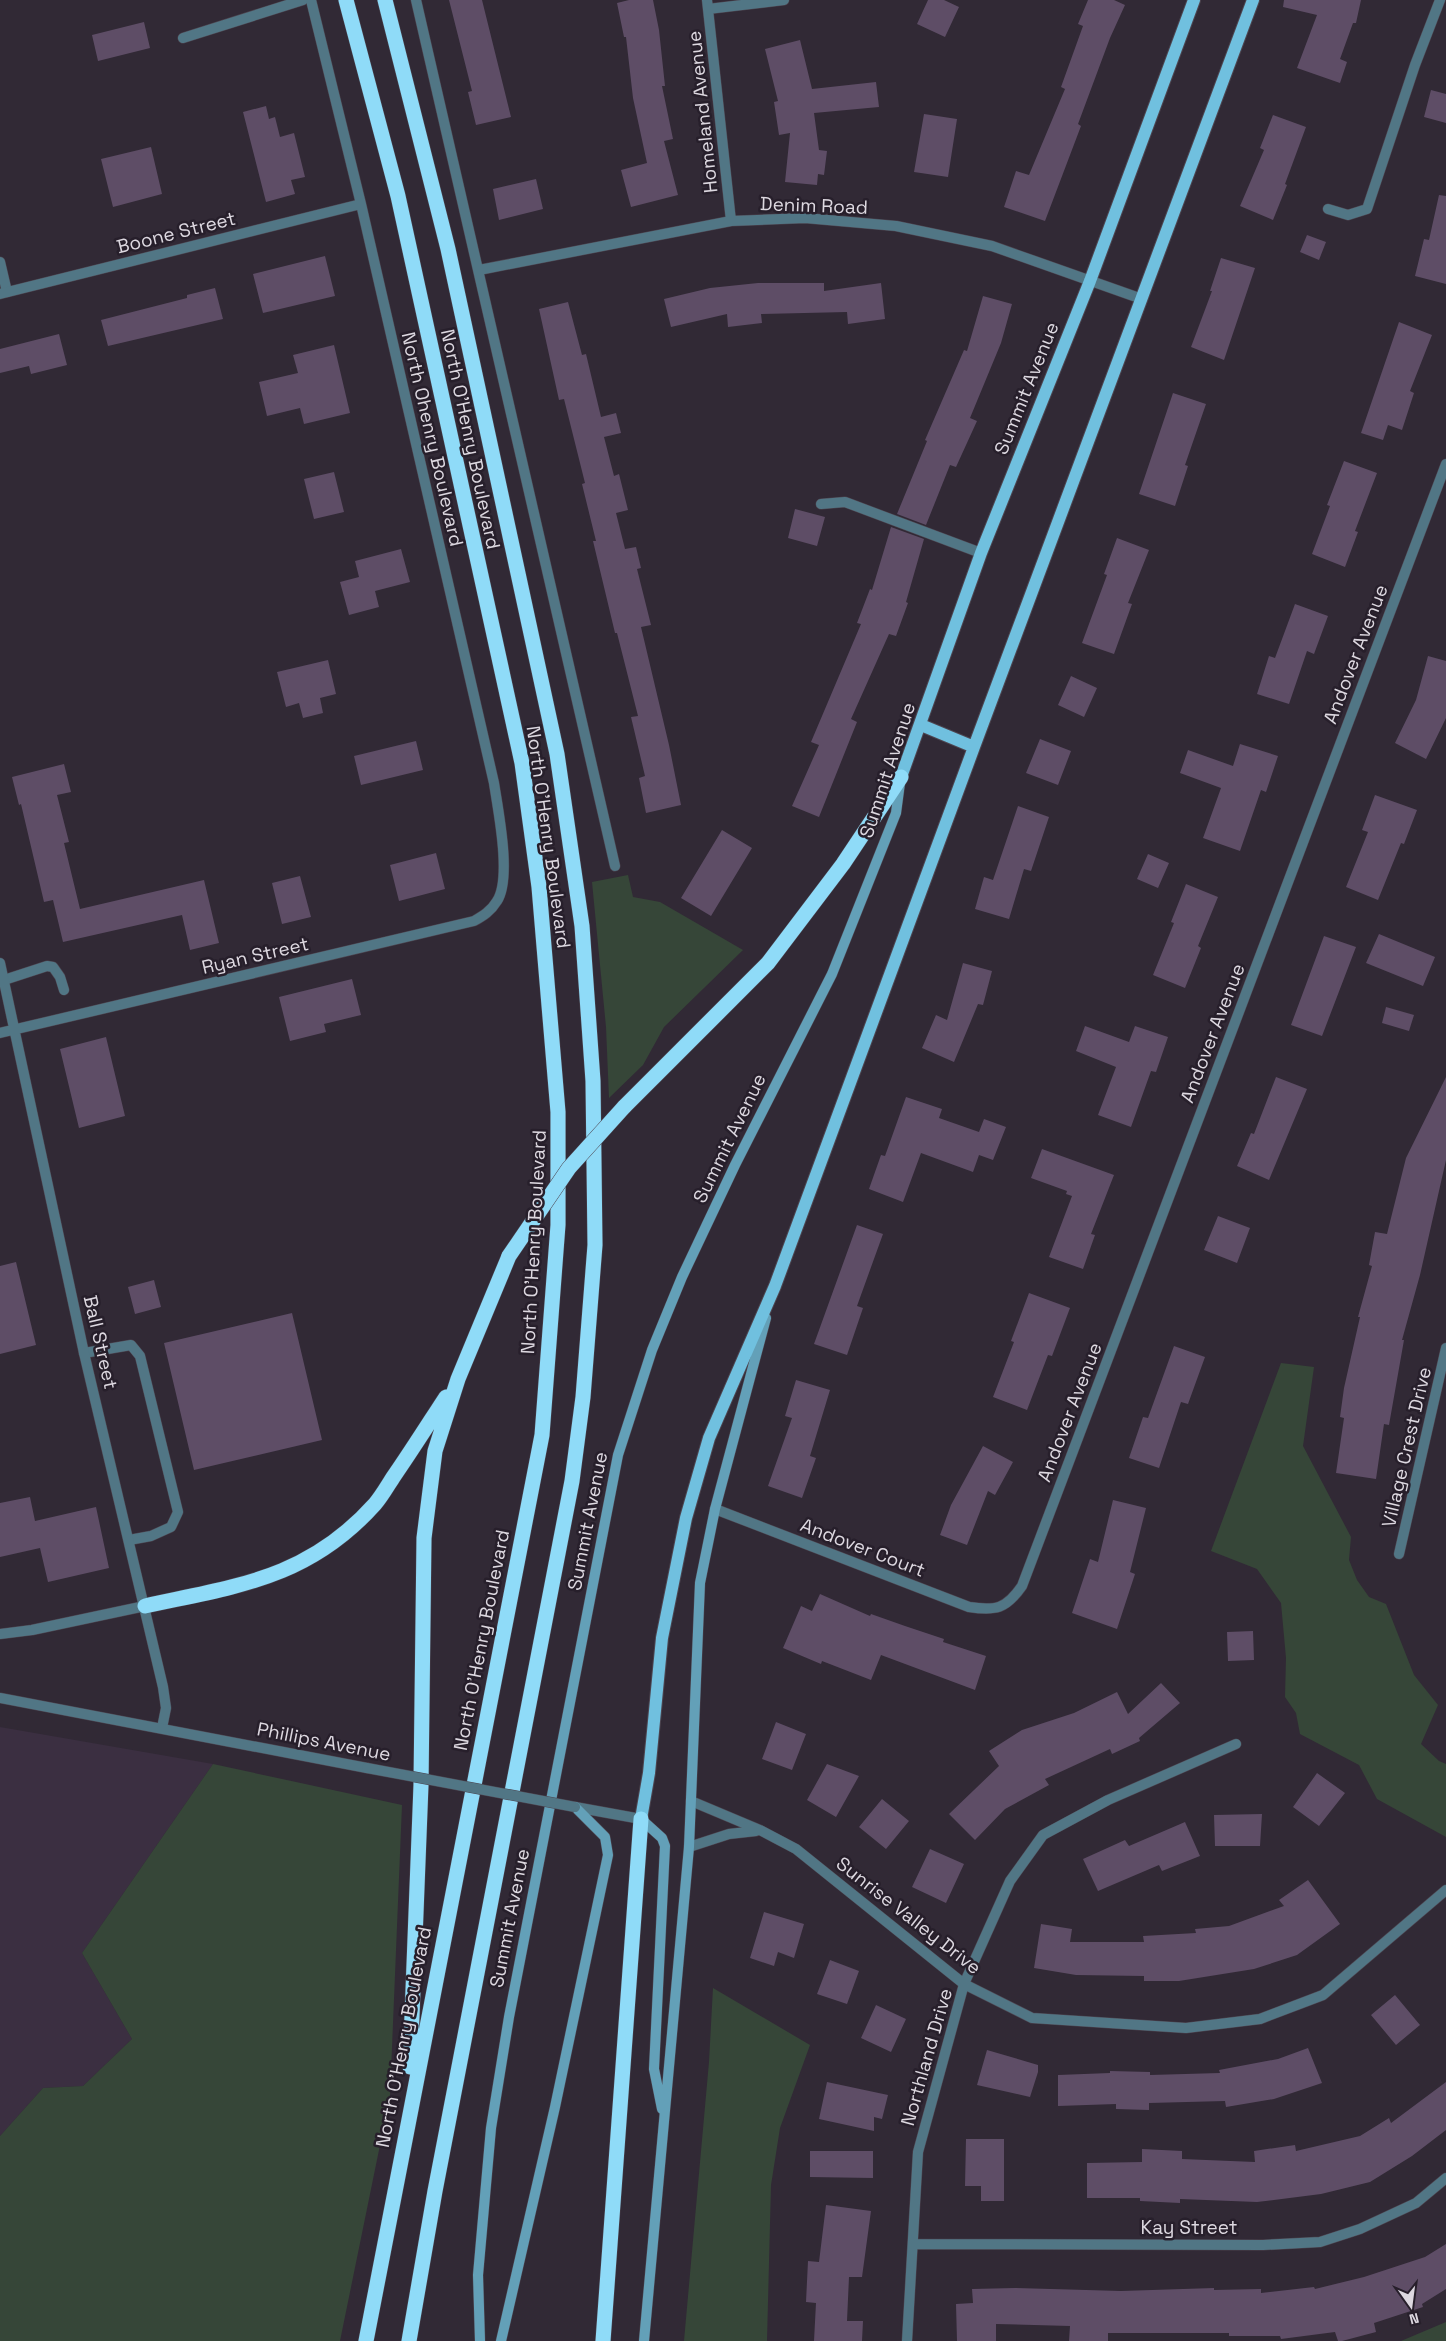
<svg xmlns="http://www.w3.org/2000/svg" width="1446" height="2341" font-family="'Space Grotesk',sans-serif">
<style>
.built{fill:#3b2f41}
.green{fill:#364638}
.building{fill:#5e4d66}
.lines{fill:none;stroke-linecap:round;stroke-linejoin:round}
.service-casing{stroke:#4d4550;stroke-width:11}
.minor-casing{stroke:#4d4550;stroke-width:11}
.tertiary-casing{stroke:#4d4550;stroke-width:11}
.secondary-casing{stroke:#4d4550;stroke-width:11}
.primary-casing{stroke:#4d4550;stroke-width:14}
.motorway-casing{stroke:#4d4550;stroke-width:16}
.service{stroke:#517685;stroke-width:10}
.minor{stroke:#517685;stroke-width:10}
.tertiary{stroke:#517685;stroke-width:10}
.secondary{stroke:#63a0b8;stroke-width:10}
.primary{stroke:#70c0df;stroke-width:12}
.motorway{stroke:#8fdbf8;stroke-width:15}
.tertiary-bridge-casing{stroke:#4d4550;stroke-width:11;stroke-linecap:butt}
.motorway-bridge-casing{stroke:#4d4550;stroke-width:16;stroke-linecap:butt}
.tertiary-bridge{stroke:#517685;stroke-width:10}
.motorway-bridge{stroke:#8fdbf8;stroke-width:15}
.labels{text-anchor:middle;stroke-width:5;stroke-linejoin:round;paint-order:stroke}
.street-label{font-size:19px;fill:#ddd8e0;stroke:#271f2b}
</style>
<rect width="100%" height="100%" fill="#312935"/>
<path class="built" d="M0,1727L213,1764L82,1953L132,2039L83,2086L43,2088L0,2136Z"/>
<path class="green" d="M628,875L633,897L660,902L743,950L664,1027L643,1065L609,1098L606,1027L592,882Z
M1281,1363L1314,1367L1303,1446L1351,1537L1349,1560L1357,1580L1369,1597L1386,1604L1414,1675L1438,1705L1421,1744L1439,1761L1446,1764V1837L1377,1799L1359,1765L1300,1734L1296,1713L1285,1697L1286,1658L1281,1603L1257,1569L1211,1551Z
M213,1764L402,1805L390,2096L340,2341H0V2136L43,2088L83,2086L132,2039L82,1953Z
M713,1988L810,2045L780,2128L771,2185L767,2341H684L709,2062Z
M1446,2322V2341H1401Z"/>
<path class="building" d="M449,0H482L511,117L476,125L468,92L472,91Z
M629,0H653L659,30L665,86H662L673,139L664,141L678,195L631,207L621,170L647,163L633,98L626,37H624L617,3Z
M928,0H944L959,7L945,37L917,24Z
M1088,0H1114L1125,5L1110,38L1078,124L1081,126L1045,221L1004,207L1016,171L1029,175L1065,89L1061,87L1083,26L1078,24Z
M1284,0H1361L1356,23H1353L1340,59L1347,62L1340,83L1297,68L1317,15L1283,7Z
M144,22L150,48L98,61L92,35Z
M800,40L812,89L876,82L879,107L814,113L819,150L827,151L824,175L818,174L817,185L785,182L790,133L779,135L774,102L778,101L765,49Z
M1431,90L1446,94V123L1424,117Z
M266,106L269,119L275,117L280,137L294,133L305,177L291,180L295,194L266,202L243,112Z
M924,114L957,119L948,177L914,172Z
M1273,115L1306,127L1285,184L1287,185L1273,220L1240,206L1264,150L1260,148Z
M151,147L162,194L113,207L101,159Z
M536,179L543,209L499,220L493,189Z
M1439,195L1446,196V284L1415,276L1424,239L1429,240Z
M1307,235L1326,242L1319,260L1300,252Z
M325,256L335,296L263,313L253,274Z
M1221,258L1255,268L1224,360L1191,347L1212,291H1210Z
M758,283H824V291L881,283L885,319L848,324L847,312L761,314L762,323L728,327L727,314L671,327L664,299L710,288Z
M215,288L223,319L108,346L101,320L187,298V295Z
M983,296L1012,304L1001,343L970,418L977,421L956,467L950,465L926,525L897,514L927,441L925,440L964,350L967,351Z
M568,302L582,355L586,354L601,417L616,413L621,433L604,437L614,476L619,474L628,510L616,513L625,549L636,547L641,568L637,569L651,625L641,627L669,745L681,805L646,813L639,778L645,776L631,717L638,716L617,633H615L593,541H596L582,484L585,483L564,399L559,400L539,309Z
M1399,322L1432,335L1410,391L1414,393L1402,430L1388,425L1383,440L1361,433Z
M59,334L67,365L31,374L29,366L0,373V349Z
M334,345L350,413L304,424L300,408L267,416L259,382L298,373L293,355Z
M1173,393L1206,404L1185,465L1188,466L1175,506L1139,494Z
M1344,461L1377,473L1355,531L1358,532L1345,567L1312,554L1330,506L1327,505Z
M334,472L344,512L314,519L304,479Z
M795,509L825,517L817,546L788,538Z
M891,527L924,539L906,602L908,603L896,636L889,634L851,719L857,722L819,817L792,806L819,745L811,742L861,624L857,623L870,589L872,590Z
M1117,538L1149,550L1128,603L1132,604L1114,654L1082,643L1107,575L1104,574Z
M401,549L410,582L375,591L379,607L349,615L340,582L359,577L355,561Z
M1295,604L1328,616L1314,654L1307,651L1289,704L1257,694L1269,656L1275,658Z
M1428,656L1446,661V718L1426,759L1395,743L1416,700Z
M328,660L336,694L320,698L323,713L303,718L299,703L286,707L277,672Z
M1071,676L1097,688L1084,717L1058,705Z
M1040,739L1071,751L1058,785L1026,773Z
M416,741L423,770L361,785L354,756Z
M1240,744L1278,756L1266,792L1261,790L1240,851L1203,838L1221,788L1180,773L1188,750L1233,766Z
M64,764L71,792L57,795L69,842L64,843L80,909L204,880L219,943L190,950L182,915L63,942L53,900L44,902L21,804L19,805L12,777Z
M1375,795L1417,810L1404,844L1401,843L1378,900L1346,887L1368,832L1362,830Z
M1018,806L1049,817L1031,871L1024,869L1009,919L975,909L984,877L993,880Z
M722,830L752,848L711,916L681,898Z
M436,853L445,889L399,901L390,865Z
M1148,854L1169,863L1158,888L1137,879Z
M300,876L311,917L282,924L272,883Z
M1186,884L1218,897L1198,946L1201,948L1185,988L1153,975L1174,923L1171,922Z
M1379,934L1435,957L1423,986L1366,963Z
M1324,936L1356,947L1322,1036L1291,1025Z
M963,963L992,971L983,1005L978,1004L954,1062L922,1048L936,1015L947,1020Z
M352,979L361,1015L324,1024L326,1032L290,1041L279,997Z
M1386,1007L1414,1015L1409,1031L1382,1023Z
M1085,1026L1129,1042L1135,1026L1168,1037L1156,1072L1151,1071L1131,1127L1098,1115L1116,1067L1076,1051Z
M106,1037L125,1116L79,1128L60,1049Z
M1276,1077L1307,1089L1269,1180L1237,1166L1251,1133L1254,1134Z
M1446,1077V1160L1420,1275L1402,1340H1404L1389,1425L1384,1424L1376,1479L1336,1473L1344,1418L1340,1417L1344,1388L1360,1317H1358L1372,1266L1369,1265L1375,1232L1387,1234L1406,1158Z
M906,1097L942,1109L939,1118L979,1132L984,1119L1006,1127L993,1160L979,1155L973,1172L921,1153L903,1202L869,1189L881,1155L885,1156Z
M1042,1149L1114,1175L1091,1234L1095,1235L1083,1269L1049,1257L1072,1196L1066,1194L1067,1191L1031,1178Z
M1218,1216L1250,1228L1237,1263L1204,1250Z
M857,1225L883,1234L857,1306L863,1308L847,1355L814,1344Z
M16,1262L36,1345L0,1354V1266Z
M154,1280L161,1307L135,1314L128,1287Z
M1029,1293L1070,1308L1052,1356L1048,1355L1027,1410L993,1397L1014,1342L1011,1341Z
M292,1313L322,1440L194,1470L164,1343Z
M1174,1346L1205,1357L1188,1404L1181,1402L1159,1468L1129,1458L1143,1417L1148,1418Z
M796,1380L830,1390L810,1456L816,1458L802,1498L768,1486L792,1418L785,1416Z
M983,1446L1013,1462L995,1495L988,1491L967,1545L940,1535L951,1505Z
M30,1497L35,1521L96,1507L109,1568L48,1582L40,1548L0,1557V1503Z
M1113,1500L1146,1508L1130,1572L1135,1574L1117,1629L1072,1613L1090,1559L1098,1562Z
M820,1594L870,1616L871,1614L905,1626L944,1639L943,1642L986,1656L975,1690L881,1655L871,1680L822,1661L821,1664L783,1648L801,1606L812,1611Z
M1253,1631L1254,1660L1228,1661L1227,1632Z
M1161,1683L1180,1703L1139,1738L1140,1741L1112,1754L1110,1749L1045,1779L1049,1785L1005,1809L975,1840L949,1814L999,1766L989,1751L1022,1730L1074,1713L1117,1692L1128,1714Z
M776,1722L806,1734L792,1770L762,1759Z
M827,1764L859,1776L836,1817L807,1800Z
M1317,1773L1345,1793L1319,1826L1293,1807Z
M882,1799L909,1821L886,1849L859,1827Z
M1262,1814L1260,1846H1215L1214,1815Z
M1185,1822L1200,1856L1162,1871L1159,1865L1098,1891L1083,1859L1125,1840L1129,1846Z
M930,1849L964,1864L946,1903L912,1887Z
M1308,1880L1340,1924L1297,1955L1254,1969L1179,1981H1144V1976L1076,1975L1034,1968L1041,1924L1072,1929L1070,1942H1144L1143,1936L1196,1933L1195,1929L1229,1926L1284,1906L1279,1900Z
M764,1912L804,1924L794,1958L778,1952L774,1966L750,1958Z
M830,1960L859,1971L847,2004L817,1994Z
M1395,1995L1420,2025L1396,2045L1371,2015Z
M876,2005L906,2019L891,2052L861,2038Z
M1308,2048L1322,2083L1274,2099L1226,2107L1225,2101L1149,2103V2110L1116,2109V2104L1058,2106V2075L1110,2073V2071L1150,2072V2075L1220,2073L1219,2070L1278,2059Z
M987,2050L1038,2065V2072L1030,2097L977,2085Z
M827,2082L888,2095L882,2119L874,2117V2131L819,2119Z
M1446,2082V2130L1412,2156L1370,2182L1321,2194L1257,2202L1180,2199V2203L1140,2201V2198H1087V2163L1142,2162V2149L1182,2151V2159L1255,2162L1254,2151L1295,2145L1296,2151L1360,2136L1389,2118L1391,2123Z
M966,2139H1004V2201H981V2186H965Z
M810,2151H873V2178L810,2177Z
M826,2205L871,2211L862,2277H849L847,2321H863L862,2341H814L816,2303L806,2302L808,2261L819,2262Z
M1446,2244V2289L1422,2304L1423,2307L1374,2323L1376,2332L1342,2341H1338L1335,2332L1281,2339L1280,2336H1229V2333H1108V2341H1069L1070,2326L996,2324V2341H957L956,2304L973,2303L972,2289L1015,2288L1121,2291L1214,2288V2290L1261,2289V2293L1314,2287L1315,2289L1364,2277L1425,2257Z"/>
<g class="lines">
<g class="service-casing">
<path id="service" d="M183,38L303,0
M1328,209L1348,215L1367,209L1415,65L1440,0
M0,262L7,292
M821,504L845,502L981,553
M4,980L47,966L53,967L60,977L64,990
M84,1353L131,1345L140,1356L178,1512L171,1527L151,1536L129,1540"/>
</g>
<g class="minor-casing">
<path id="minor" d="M416,0L615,866
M707,0L731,221
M708,9L784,0
M479,270L731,221L805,218L896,226L992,246L1142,299
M0,294L361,204
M0,963L84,1353L163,1687L166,1708L162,1728
M0,1033L474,921C483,916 491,911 497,901C512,878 498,810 494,783L361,204L311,0
M715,1509L969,1607C996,1611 1006,1609 1022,1586L1446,464
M1399,1554L1446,1348
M691,1801L760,1830L796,1849L964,1984L1032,2018L1186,2028L1260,2019L1323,1995L1446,1890
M689,1847L729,1834L756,1831
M914,2244L1263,2245L1320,2242L1360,2229L1416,2203L1446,2178
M907,2341L918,2152L964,1984L1010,1881L1043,1835L1108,1800L1236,1744"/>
</g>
<g class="tertiary-casing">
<path id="tertiary" d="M0,1634L32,1630L145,1606
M0,1698L367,1768
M575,1807L641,1819"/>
</g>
<g class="secondary-casing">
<path id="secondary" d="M641,1819L662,1838L665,1846L654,2069L662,2109
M480,2341L478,2275L491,2128L509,2017L618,1455L652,1350L682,1277L735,1165L832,974L896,813L900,783
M501,2341L555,2107L608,1855L605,1837L575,1807
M644,2341L689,1847L700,1583L715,1509L766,1318"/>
</g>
<g class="primary-casing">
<path id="primary" d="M921,725L974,747
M901,777L981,553L1090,281L1194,0
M641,1819L649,1773L662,1638L686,1518L709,1438L775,1286L974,747L1253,0"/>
</g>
<g class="motorway-casing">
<path id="motorway" d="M346,0L398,196L522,763L539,887L558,1112V1225L542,1435L366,2341
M385,0L448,249L557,754L582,926L593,1081L595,1245L583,1397L572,1481L435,2191L409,2341
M624,1107L768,963L843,864L901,777
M145,1606C236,1586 308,1579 375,1504C382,1496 388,1485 394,1476C412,1450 429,1423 446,1397
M410,2067L421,1785L424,1538L435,1451L458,1379L509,1256
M603,2341L641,1819"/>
</g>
<use href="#service" class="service"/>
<use href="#minor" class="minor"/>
<use href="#tertiary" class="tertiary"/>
<use href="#secondary" class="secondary"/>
<use href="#primary" class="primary"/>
<use href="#motorway" class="motorway"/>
<g class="tertiary-bridge-casing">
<path id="tertiary-bridge" d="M367,1768L575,1807"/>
</g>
<g class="motorway-bridge-casing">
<path id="motorway-bridge" d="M509,1256L569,1168L624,1107"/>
</g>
<use href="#tertiary-bridge" class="tertiary-bridge"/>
<use href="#motorway-bridge" class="motorway-bridge"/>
</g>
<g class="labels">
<g class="street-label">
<text transform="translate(702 112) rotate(-96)" y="7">Homeland Avenue</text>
<text transform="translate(814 205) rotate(2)" y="7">Denim Road</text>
<text transform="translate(176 232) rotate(-14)" y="7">Boone Street</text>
<text transform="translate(1026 388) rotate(-68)" y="7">Summit Avenue</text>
<text transform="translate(433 439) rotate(77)" y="7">North Ohenry Boulevard</text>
<text transform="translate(471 439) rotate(78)" y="7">North O'Henry Boulevard</text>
<text transform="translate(1355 654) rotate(-69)" y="7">Andover Avenue</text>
<text transform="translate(887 770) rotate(-72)" y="7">Summit Avenue</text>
<text transform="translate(549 837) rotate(82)" y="7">North O'Henry Boulevard</text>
<text transform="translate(255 955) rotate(-13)" y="7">Ryan Street</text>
<text transform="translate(1212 1033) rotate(-69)" y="7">Andover Avenue</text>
<text transform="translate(729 1138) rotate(-64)" y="7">Summit Avenue</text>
<text transform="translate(533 1242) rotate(-87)" y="7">North O'Henry Boulevard</text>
<text transform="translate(101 1342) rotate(77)" y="7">Ball Street</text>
<text transform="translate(1069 1412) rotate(-69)" y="7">Andover Avenue</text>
<text transform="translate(1406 1447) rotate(-77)" y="7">Village Crest Drive</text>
<text transform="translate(587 1521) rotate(-79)" y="7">Summit Avenue</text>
<text transform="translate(863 1547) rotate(21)" y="7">Andover Court</text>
<text transform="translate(481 1640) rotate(-79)" y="7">North O'Henry Boulevard</text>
<text transform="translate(324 1741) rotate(11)" y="7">Phillips Avenue</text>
<text transform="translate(909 1915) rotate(38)" y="7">Sunrise Valley Drive</text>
<text transform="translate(509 1918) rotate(-79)" y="7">Summit Avenue</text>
<text transform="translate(403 2037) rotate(-79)" y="7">North O'Henry Boulevard</text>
<text transform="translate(926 2057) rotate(-74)" y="7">Northland Drive</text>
<text x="1189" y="2234">Kay Street</text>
</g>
</g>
<g transform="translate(1411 2306) rotate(166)" stroke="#271f2b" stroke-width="4" paint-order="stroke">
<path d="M0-4L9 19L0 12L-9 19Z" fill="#ddd8e0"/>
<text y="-8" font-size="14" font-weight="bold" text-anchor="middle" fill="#ddd8e0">N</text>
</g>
</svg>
